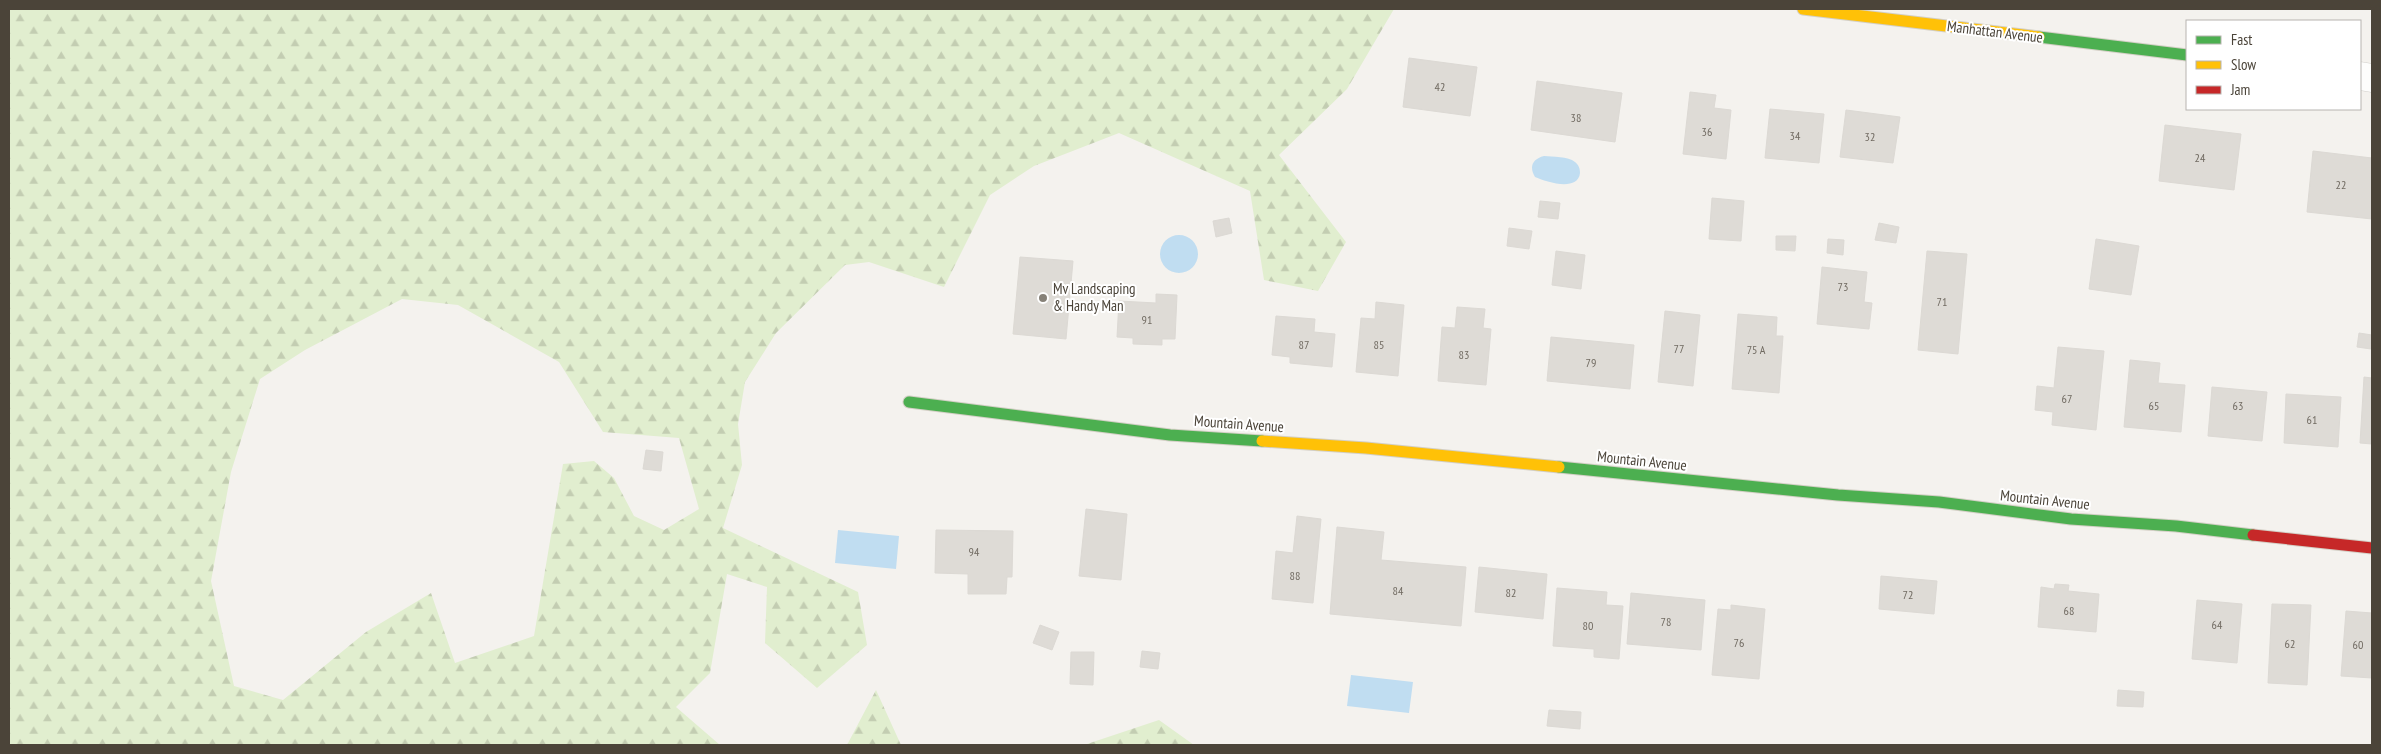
<svg xmlns="http://www.w3.org/2000/svg" width="2381" height="754" font-family="'PT Sans Narrow',sans-serif">
<style>
.forest{fill:url(#forest-firs);fill-rule:evenodd}
.water{fill:#c0ddf1}
.building{fill:#dedbd6;stroke:#dcd9d4}
.lines{fill:none;stroke-linecap:round;stroke-linejoin:round}
.street-casing{stroke:#d2d0cb;stroke-width:29}
.fast-casing{stroke:#d3cfc5;stroke-width:13}
.slow-casing{stroke:#d3cfc5;stroke-width:13}
.jam-casing{stroke:#d3cfc5;stroke-width:13}
.street{stroke:#fdfdfc;stroke-width:28}
.fast{stroke:#4caf50;stroke-width:11}
.slow{stroke:#ffc107;stroke-width:11}
.jam{stroke:#c62828;stroke-width:11}
.poi-dot{fill:#868178;stroke:#fff;stroke-width:2}
.labels{text-anchor:middle;stroke-width:4;stroke-linejoin:round;paint-order:stroke}
.number-label{font-size:12px;fill:#706a61}
.street-label{font-size:15px;fill:#4b4439;stroke:#fff}
.poi-label{font-size:15px;fill:#4b4439;stroke:#fff;text-anchor:start}
</style>
<defs>
<pattern id="forest-firs" width="22" height="20" patternUnits="userSpaceOnUse" patternTransform="scale(1.25)"><rect width="22" height="20" fill="#e1eecf"/><path d="M5 1l3.5 6h-7zM16 11l3.5 6h-7z" fill="#c3cdb2"/></pattern>
</defs>
<rect width="100%" height="100%" fill="#f4f2ee"/>
<path class="forest" d="M9,9H1394L1347,89L1279,155L1346,242L1318,291L1264,280L1250,191L1119,133L1034,166L990,195L944,287L869,262L845,265L776,333L745,382L738,424L742,465L723,528L858,592L867,645L817,688L765,643L767,587L727,574L710,673L676,707L720,745H9ZM402,299L458,305L559,362L603,432L679,438L699,509L664,530L634,516L614,478L594,461L563,464L534,636L455,663L431,593L366,632L283,700L234,686L211,581L231,472L260,379L305,350Z
M876,690L901,745H847Z
M1159,720L1194,745H1084Z"/>
<path class="water" d="M1544,156C1553,157 1568,156 1575,162C1579,165 1580,169 1580,173C1578,192 1546,182 1535,177C1529,167 1532,159 1544,156Z
M1160 254a19 19 0 1 1 38 0a19 19 0 1 1-38 0Z
M838,530L899,536L896,569L835,563Z
M1351,675L1413,682L1409,713L1347,706Z"/>
<path class="building" d="M1409,58L1477,67L1470,116L1403,107Z
M1537,81L1622,93L1615,142L1531,130Z
M1690,92L1716,95L1714,108L1731,110L1726,159L1683,154Z
M1770,109L1824,114L1819,163L1765,158Z
M1846,110L1900,117L1893,163L1840,157Z
M2165,125L2241,134L2234,190L2159,181Z
M2313,151L2372,158V219L2307,212Z
M1712,198L1744,201L1741,241L1709,239Z
M1540,201L1560,203L1558,219L1538,217Z
M1229,218L1232,233L1216,237L1213,221Z
M1879,223L1899,227L1896,243L1875,240Z
M1509,228L1532,231L1529,249L1507,246Z
M1776,236H1796L1795,251L1776,250Z
M1828,239L1844,240L1843,255L1827,253Z
M2096,239L2139,246L2131,295L2089,289Z
M1556,251L1585,255L1581,289L1552,285Z
M1927,251L1967,254L1958,354L1918,350Z
M1020,257L1073,261L1066,339L1013,334Z
M1822,267L1867,272L1864,302L1872,303L1869,329L1817,324Z
M1156,294L1177,295L1175,339H1162V345L1133,344V338L1117,337L1119,301L1156,303Z
M1376,302L1404,305L1398,376L1356,372L1361,318L1375,319Z
M1457,307L1485,309L1483,328L1491,329L1486,385L1438,381L1442,327L1455,328Z
M1665,311L1700,315L1693,386L1658,382Z
M1738,314L1777,317L1776,336H1783L1779,393L1732,389Z
M1276,316L1315,319L1314,332L1335,334L1332,367L1290,363V357L1272,355Z
M2359,333L2372,335L2371,349L2357,347Z
M1551,337L1634,345L1630,389L1547,381Z
M2058,347L2104,351L2096,430L2052,425L2053,412L2035,410L2037,386L2054,388Z
M2130,360L2160,363L2158,383L2185,385L2181,432L2124,427Z
M2364,377L2372,378V444L2360,443Z
M2212,387L2267,392L2262,441L2208,436Z
M2286,394L2341,397L2338,447L2284,443Z
M646,450L663,452L661,471L643,469Z
M1086,509L1127,514L1121,580L1079,576Z
M1297,516L1321,519L1313,603L1272,599L1276,551L1293,553Z
M1337,527L1384,532L1381,560L1466,567L1461,626L1330,614Z
M936,530L1013,531L1012,577H1007L1006,594H968V574L935,573Z
M1479,567L1547,574L1543,619L1475,612Z
M1881,576L1937,581L1934,614L1879,609Z
M2055,584L2069,585L2068,591L2099,594L2096,632L2038,627L2041,587L2054,589Z
M1557,588L1607,592L1606,605L1623,606L1619,659L1594,657V649L1553,646Z
M1631,593L1705,600L1701,650L1627,644Z
M2197,600L2242,604L2237,663L2192,659Z
M2272,604L2311,605L2307,685L2268,683Z
M1731,605L1765,609L1759,679L1712,675L1718,609L1731,610Z
M2346,611L2372,613V678L2341,676Z
M1040,625L1059,632L1052,650L1033,643Z
M1142,651L1160,653L1158,669L1140,667Z
M1071,652H1094L1093,685L1070,684Z
M2118,690L2144,692L2143,707L2117,706Z
M1549,710L1581,712L1580,729L1547,726Z"/>
<g class="lines">
<g class="street-casing">
<path id="street" d="M2360,76L2372,78"/>
</g>
<g class="fast-casing">
<path id="fast" d="M2039,37L2187,55
M909,402L1170,435L1262,441
M1559,467L1838,495L1939,502L2071,519L2176,526L2253,535"/>
</g>
<g class="slow-casing">
<path id="slow" d="M1803,9L2039,37
M1262,441L1366,448L1559,467"/>
</g>
<g class="jam-casing">
<path id="jam" d="M2253,535L2372,548"/>
</g>
<use href="#street" class="street"/>
<use href="#fast" class="fast"/>
<use href="#slow" class="slow"/>
<use href="#jam" class="jam"/>
</g>
<circle class="poi-dot" cx="1043" cy="298" r="5"/>
<g class="labels">
<g class="number-label">
<text x="1440" y="91">42</text>
<text x="1576" y="122">38</text>
<text x="1707" y="136">36</text>
<text x="1795" y="140">34</text>
<text x="1870" y="141">32</text>
<text x="2200" y="162">24</text>
<text x="2341" y="189">22</text>
<text x="1843" y="291">73</text>
<text x="1942" y="306">71</text>
<text x="1147" y="324">91</text>
<text x="1304" y="349">87</text>
<text x="1379" y="349">85</text>
<text x="1679" y="353">77</text>
<text x="1756" y="354">75 A</text>
<text x="1464" y="359">83</text>
<text x="1591" y="367">79</text>
<text x="2067" y="403">67</text>
<text x="2154" y="410">65</text>
<text x="2238" y="410">63</text>
<text x="2312" y="424">61</text>
<text x="974" y="556">94</text>
<text x="1295" y="580">88</text>
<text x="1398" y="595">84</text>
<text x="1511" y="597">82</text>
<text x="1908" y="599">72</text>
<text x="2069" y="615">68</text>
<text x="1666" y="626">78</text>
<text x="2217" y="629">64</text>
<text x="1588" y="630">80</text>
<text x="1739" y="647">76</text>
<text x="2290" y="648">62</text>
<text x="2358" y="649">60</text>
</g>
<g class="street-label">
<text transform="translate(1995 32) rotate(7)" y="5">Manhattan Avenue</text>
<text transform="translate(1239 424) rotate(4)" y="5">Mountain Avenue</text>
<text transform="translate(1642 461) rotate(6)" y="5">Mountain Avenue</text>
<text transform="translate(2045 500) rotate(6)" y="5">Mountain Avenue</text>
</g>
<g class="poi-label">
<text x="1053" y="294">Mv Landscaping<tspan x="1053" dy="17">&amp; Handy Man</tspan></text>
</g>
</g>
<rect width="2381" height="754" fill="none" stroke="#4b4439" stroke-width="20"/>
<rect x="2186" y="20" width="175" height="90" fill="#ffffff" stroke="#b7b4b0"/>
<rect x="2196" y="36" width="25" height="8" fill="#4caf50" stroke="#b7b4b0"/>
<text x="2231" y="45" font-size="15" fill="#4b4439">Fast</text>
<rect x="2196" y="61" width="25" height="8" fill="#ffc107" stroke="#b7b4b0"/>
<text x="2231" y="70" font-size="15" fill="#4b4439">Slow</text>
<rect x="2196" y="86" width="25" height="8" fill="#c62828" stroke="#b7b4b0"/>
<text x="2231" y="95" font-size="15" fill="#4b4439">Jam</text>
</svg>
